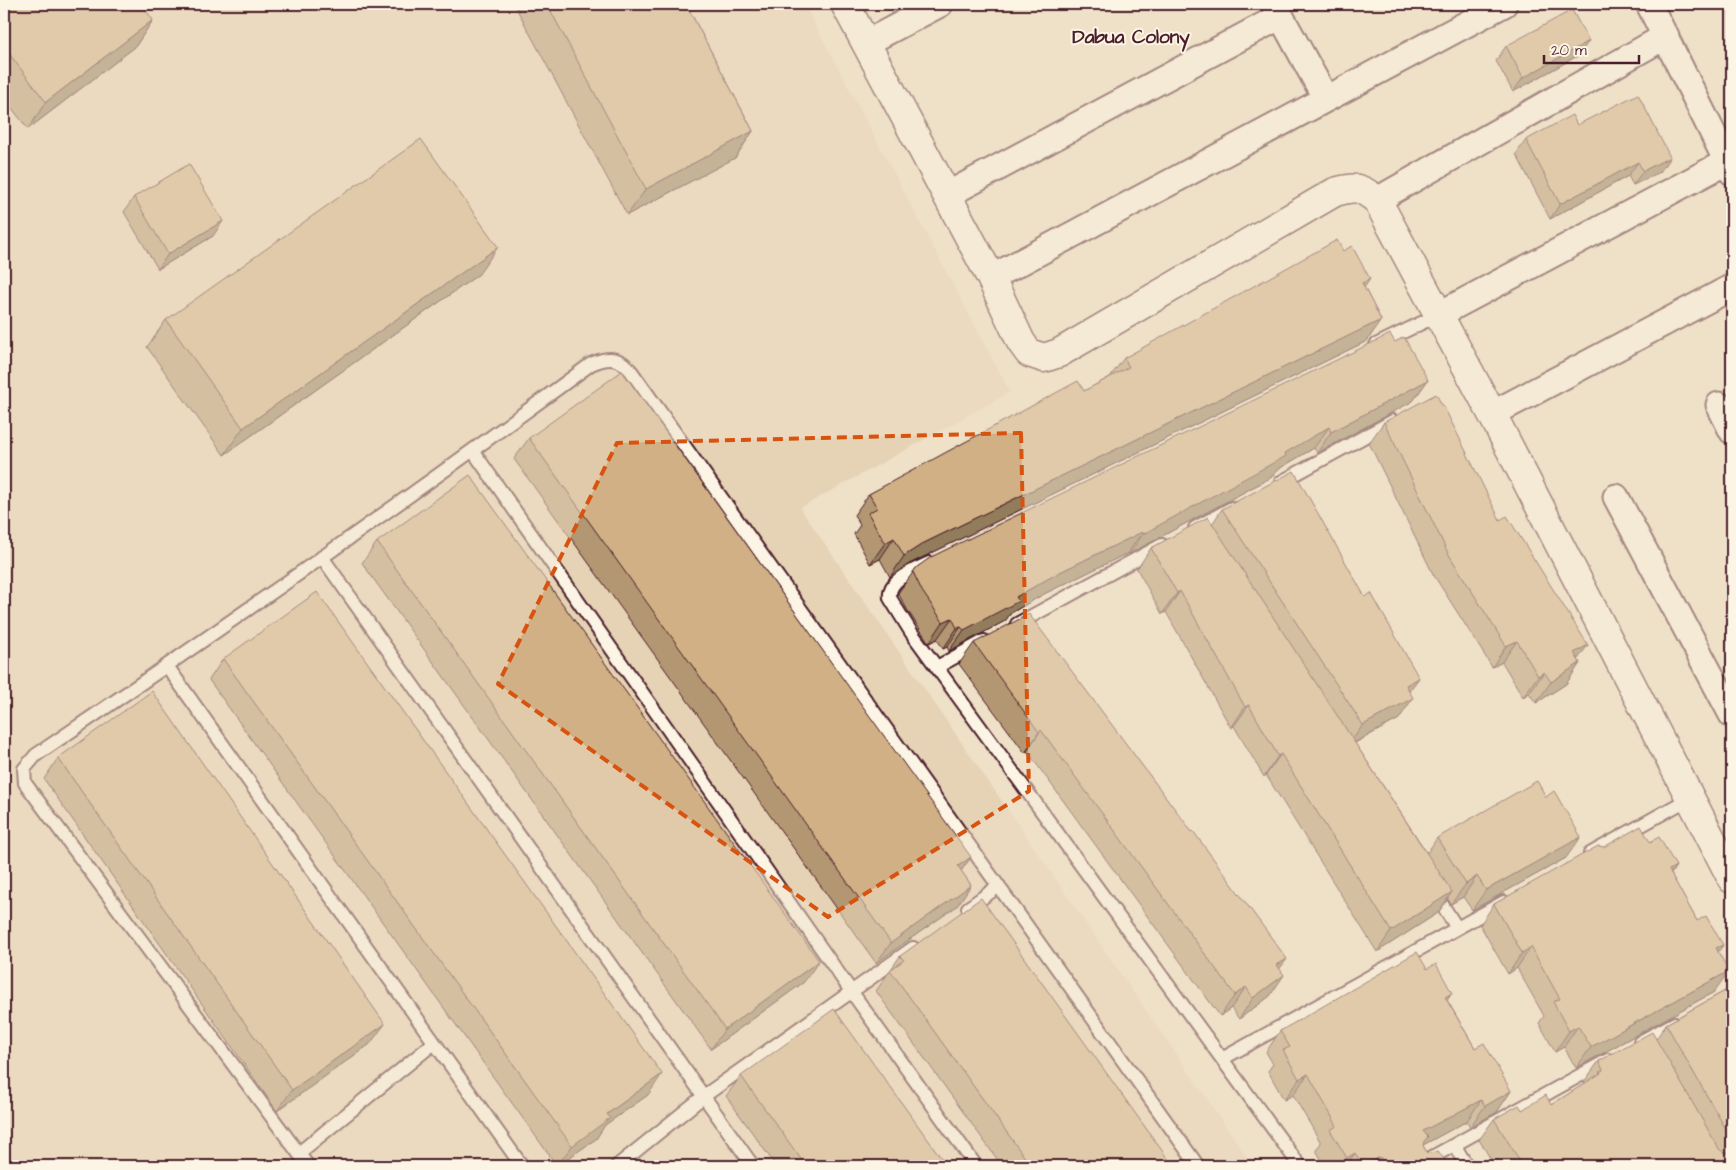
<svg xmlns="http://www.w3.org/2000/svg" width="1736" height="1170" font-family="'Architects Daughter',sans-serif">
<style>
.built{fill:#e6d2b4}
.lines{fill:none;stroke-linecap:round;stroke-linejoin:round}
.service-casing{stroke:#4a1f2b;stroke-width:16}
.minor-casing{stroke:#4a1f2b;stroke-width:29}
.tertiary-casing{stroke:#4a1f2b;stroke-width:31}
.service{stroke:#fcf5e5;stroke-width:12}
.minor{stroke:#fcf5e5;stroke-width:25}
.tertiary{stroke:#fcf5e5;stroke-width:28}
.wall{fill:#b39772;stroke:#4a1f2b}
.shaded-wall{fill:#927b5c;stroke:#4a1f2b}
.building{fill:#d0b084;stroke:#4a1f2b}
.marked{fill:none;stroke:#d8530f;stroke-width:4;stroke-dasharray:10 6;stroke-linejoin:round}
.labels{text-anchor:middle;stroke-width:4;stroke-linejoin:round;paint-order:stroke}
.neighbourhood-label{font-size:19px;font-weight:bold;fill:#4a1f2b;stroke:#fcf5e5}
</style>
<rect width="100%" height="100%" fill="#efe0c8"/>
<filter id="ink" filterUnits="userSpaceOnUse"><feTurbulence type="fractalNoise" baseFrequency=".02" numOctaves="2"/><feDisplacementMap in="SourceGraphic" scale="10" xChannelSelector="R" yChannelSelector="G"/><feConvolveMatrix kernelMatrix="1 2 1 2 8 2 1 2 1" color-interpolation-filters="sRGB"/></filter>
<g filter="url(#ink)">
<path class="built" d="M13,4H804L1010,392L800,508L1253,1166H4V10Z"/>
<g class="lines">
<g class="service-casing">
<path id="service" d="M1376,345L1438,315
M473,451L851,991L976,1166
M1281,482L1393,421
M1195,528L1232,508
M322,557L753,1166
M929,563C915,570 887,579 890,598L911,632L1300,1166
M1017,624L1162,545
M167,666L522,1166
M937,667L984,641
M1590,854L1690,798
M1434,892L1457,928
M968,908L999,886
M1640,1042L1675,1023
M1222,1059L1504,902
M1454,1145L1467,1166
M299,1153L434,1043
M308,1166L25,783L24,769L36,755C223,628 409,498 591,364C608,357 619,356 631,371L1198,1166
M617,1166L704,1096L913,948
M1416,1166L1608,1060"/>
</g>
<g class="minor-casing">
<path id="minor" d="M1274,4L1326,99
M1649,4L1732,172
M866,43L940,4
M947,195L1281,16
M1377,200L1666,36
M991,278L1504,4
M1438,315L1732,159
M1719,405L1732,431
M1492,414L1732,287
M1616,497L1732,715"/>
</g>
<g class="tertiary-casing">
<path id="tertiary" d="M845,4L991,278L1021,342L1029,353L1044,358L1059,353L1335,192C1356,186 1360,187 1377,200L1492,414L1732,879"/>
</g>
<use href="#service" class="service"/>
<use href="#minor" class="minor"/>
<use href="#tertiary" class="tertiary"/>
</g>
<path class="wall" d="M4,4L153,20L135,47L28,129L4,98Z
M514,4H686L753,131L735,158L627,215Z
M1506,46L1579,55L1513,92L1496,61Z
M1577,125L1670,157L1660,172L1633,185L1628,176L1550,219L1516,154L1526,140Z
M134,197L213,236L158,269L124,212Z
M1343,251L1364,287L1381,320L1367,341L909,564L890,577L880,559L870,564L854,534L860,525L854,515L869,494L1084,391L1110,377L1124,358Z
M479,274L224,455L147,347L166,320Z
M1395,342L1428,380L1413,401L1317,453L1314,448L1277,470L1272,477L1129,554L1128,553L1044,594L1011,613L1005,621L949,651L947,647L943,649L937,639L929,643L908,611L898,593L917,567Z
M1384,422L1500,520L1580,663L1566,684L1536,703L1529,693L1523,697L1502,662L1492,667L1433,574L1369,443Z
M529,438L971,857L961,871L971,885L957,906L876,963L514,459Z
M1222,509L1410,691L1399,719L1355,743L1427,853L1437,838L1566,858L1472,910L1463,897L1451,904L1448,899L1438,913L1377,952L1266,775L1264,777L1234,726L1231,728L1166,612L1162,614L1137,569L1151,548L1212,524Z
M377,542L804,982L711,1049L362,563Z
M974,643L1280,969L1270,996L1239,1019L1231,1008L1220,1016L1027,751L1025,753L959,664Z
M223,659L648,1095L605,1125L596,1139L557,1166L209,680Z
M58,758L370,1044L277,1111L44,779Z
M1650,842L1676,866L1671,874L1697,921L1723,945L1718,952L1714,992L1576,1068L1564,1047L1555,1052L1539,1023L1544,1016L1517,968L1508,974L1480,925L1494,904L1604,847Z
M900,956L1173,1166H1002L876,991Z
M1427,969L1452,993L1447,1000L1475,1048L1511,1091L1497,1112L1470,1127L1467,1121L1423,1145V1146L1427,1152L1449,1166H1325L1316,1150L1321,1143L1293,1095L1284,1100L1268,1071L1273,1064L1266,1052L1280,1031Z
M1732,987V1166H1495L1479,1140L1494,1119L1522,1110L1551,1105L1585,1084L1584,1082L1599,1061L1656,1039L1666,1024Z
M741,1076L947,1166H776L726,1096Z"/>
<path class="shaded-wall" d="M153,20L135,47L28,129L46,102Z
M1589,41L1579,55L1513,92L1523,78Z
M753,131L735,158L627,215L646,189Z
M1670,157L1660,172L1633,185L1643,171Z
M1638,162L1628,176L1550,219L1560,204Z
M223,221L213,236L158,269L168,254Z
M498,247L479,274L224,455L243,428Z
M1370,279L1356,300L1362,283Z
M1381,320L1367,341L909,564L890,577L904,556L924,543Z
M1428,380L1413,401L1317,453L1331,432Z
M1329,427L1314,448L1277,470L1272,477L1129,554L1143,534Z
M1142,532L1128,553L1044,594L1011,613L1005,621L949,651L964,630L1016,597L1058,573Z
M894,538L880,559L870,564L885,543Z
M1180,591L1166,612L1162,614L1177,593Z
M952,618L937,639L929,643L943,622Z
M961,627L947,647L943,649L957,628Z
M1517,641L1502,662L1492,667L1506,646Z
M1588,645L1573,666L1574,653Z
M1580,663L1566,684L1536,703L1551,682Z
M1544,672L1529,693L1523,697L1538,676Z
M1419,678L1404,698L1406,685Z
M1413,698L1399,719L1348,746L1363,725Z
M1249,705L1234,726L1231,728L1245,707Z
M1041,730L1027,751L1025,753L1039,732Z
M1281,754L1266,775L1264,777L1278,756Z
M1581,837L1566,858L1472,910L1486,890Z
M971,857L956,878L958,866Z
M1676,866L1661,887L1669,870Z
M1477,876L1463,897L1451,904L1466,884Z
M971,885L957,906L876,963L891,943Z
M1452,892L1438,913L1377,952L1391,931Z
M1723,945L1708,966L1716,948Z
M1531,947L1517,968L1508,974L1522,953Z
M1287,959L1272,979L1277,965Z
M819,961L804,982L711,1049L725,1029Z
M1729,971L1714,992L1576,1068L1591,1047Z
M1284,975L1270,996L1239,1019L1253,998Z
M1246,987L1231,1008L1220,1016L1235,995Z
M1452,993L1438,1014L1445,997Z
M385,1024L370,1044L277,1111L292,1090Z
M1578,1026L1564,1047L1555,1052L1569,1031Z
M662,1074L648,1095L605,1125L596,1139L557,1166L572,1146L607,1114Z
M1308,1074L1293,1095L1284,1100L1299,1079Z
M1511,1091L1497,1112L1470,1127L1485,1106Z
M1481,1100L1467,1121L1423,1145V1131Z
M1355,1153L1346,1166H1341L1347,1158Z
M1380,1157L1373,1166H1363Z"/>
<path class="building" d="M4,4H141L153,20L46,102L4,47Z
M547,4H686L753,131L646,189Z
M1572,10L1589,41L1523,78L1506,46Z
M1638,94L1670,157L1643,171L1638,162L1560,204L1526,140L1572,115L1577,125Z
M421,139L498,247L243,428L166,320Z
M189,164L223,221L168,254L134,197Z
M1337,240L1343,251L1352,246L1370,279L1362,283L1381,320L924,543L904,556L894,538L885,543L868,513L877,508L869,494L1078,381L1084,391L1129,367L1124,358Z
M1390,334L1395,342L1404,337L1428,380L1331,432L1329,427L1285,453L1286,456L1143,534L1142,532L1058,573L1016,597L1019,601L964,630L961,627L957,628L952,618L943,622L922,591L913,572L917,567L931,557Z
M622,371L971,857L958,866L971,885L891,943L529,438Z
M1436,394L1442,405H1443L1500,520L1507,516L1588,645L1574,653L1580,663L1551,682L1544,672L1538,676L1517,641L1506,646L1448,553L1384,422Z
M1294,471L1365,597L1371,593L1419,678L1406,685L1413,698L1363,725L1222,509Z
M470,475L819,961L725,1029L377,542Z
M1208,517L1452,892L1391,931L1281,754L1278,756L1249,705L1245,707L1180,591L1177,593L1151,548Z
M317,592L662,1074L607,1114L610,1118L572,1146L223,659Z
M1029,614L1192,832L1193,831L1287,959L1277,965L1284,975L1253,998L1246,987L1235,995L1041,730L1039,732L974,643Z
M152,691L385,1024L292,1090L58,758Z
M1537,781L1546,797L1554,791L1581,837L1486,890L1477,876L1466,884L1437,838Z
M1641,826L1650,842L1659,837L1676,866L1669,870L1697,921L1706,916L1723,945L1716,948L1729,971L1591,1047L1578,1026L1569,1031L1553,1002L1560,999L1531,947L1522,953L1494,904L1598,846L1604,847Z
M981,898L1173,1166H1031L890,970L904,960L900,956Z
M1417,952L1427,969L1436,964L1452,993L1445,997L1475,1048L1484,1043L1511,1091L1485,1106L1481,1100L1423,1131L1428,1137L1424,1141L1423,1146L1427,1152L1431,1153L1438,1151L1449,1166H1387L1380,1157L1363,1166L1355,1153L1347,1158L1330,1130L1337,1126L1308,1074L1299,1079L1283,1050L1290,1047L1280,1031Z
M1732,987V1140L1666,1024Z
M834,1009L947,1166H806L741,1076Z
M1652,1032L1719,1149L1725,1153L1730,1152L1732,1148V1166H1523L1494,1119L1519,1105L1522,1110L1546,1095L1551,1105L1601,1073L1600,1072L1603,1070L1599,1061Z"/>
</g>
<path d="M0 0H1736V1170H0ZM1021,433L1029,791L828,917L498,684L617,443Z" fill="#efe0c8" fill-opacity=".55" fill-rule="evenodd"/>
<path class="marked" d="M1021,433L1029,791L828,917L498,684L617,443Z"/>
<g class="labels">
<g class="neighbourhood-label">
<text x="1131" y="43">Dabua Colony</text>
</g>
</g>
<rect width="1736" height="1170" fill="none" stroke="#fcf5e5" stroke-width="20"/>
<rect x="10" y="10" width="1716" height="1150" fill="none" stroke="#4a1f2b" stroke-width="2" filter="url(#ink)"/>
<path d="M1544 55v8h95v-8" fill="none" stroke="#4a1f2b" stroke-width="2.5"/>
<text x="1551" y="55" font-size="15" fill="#4a1f2b" stroke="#fcf5e5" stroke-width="4" paint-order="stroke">20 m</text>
</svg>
